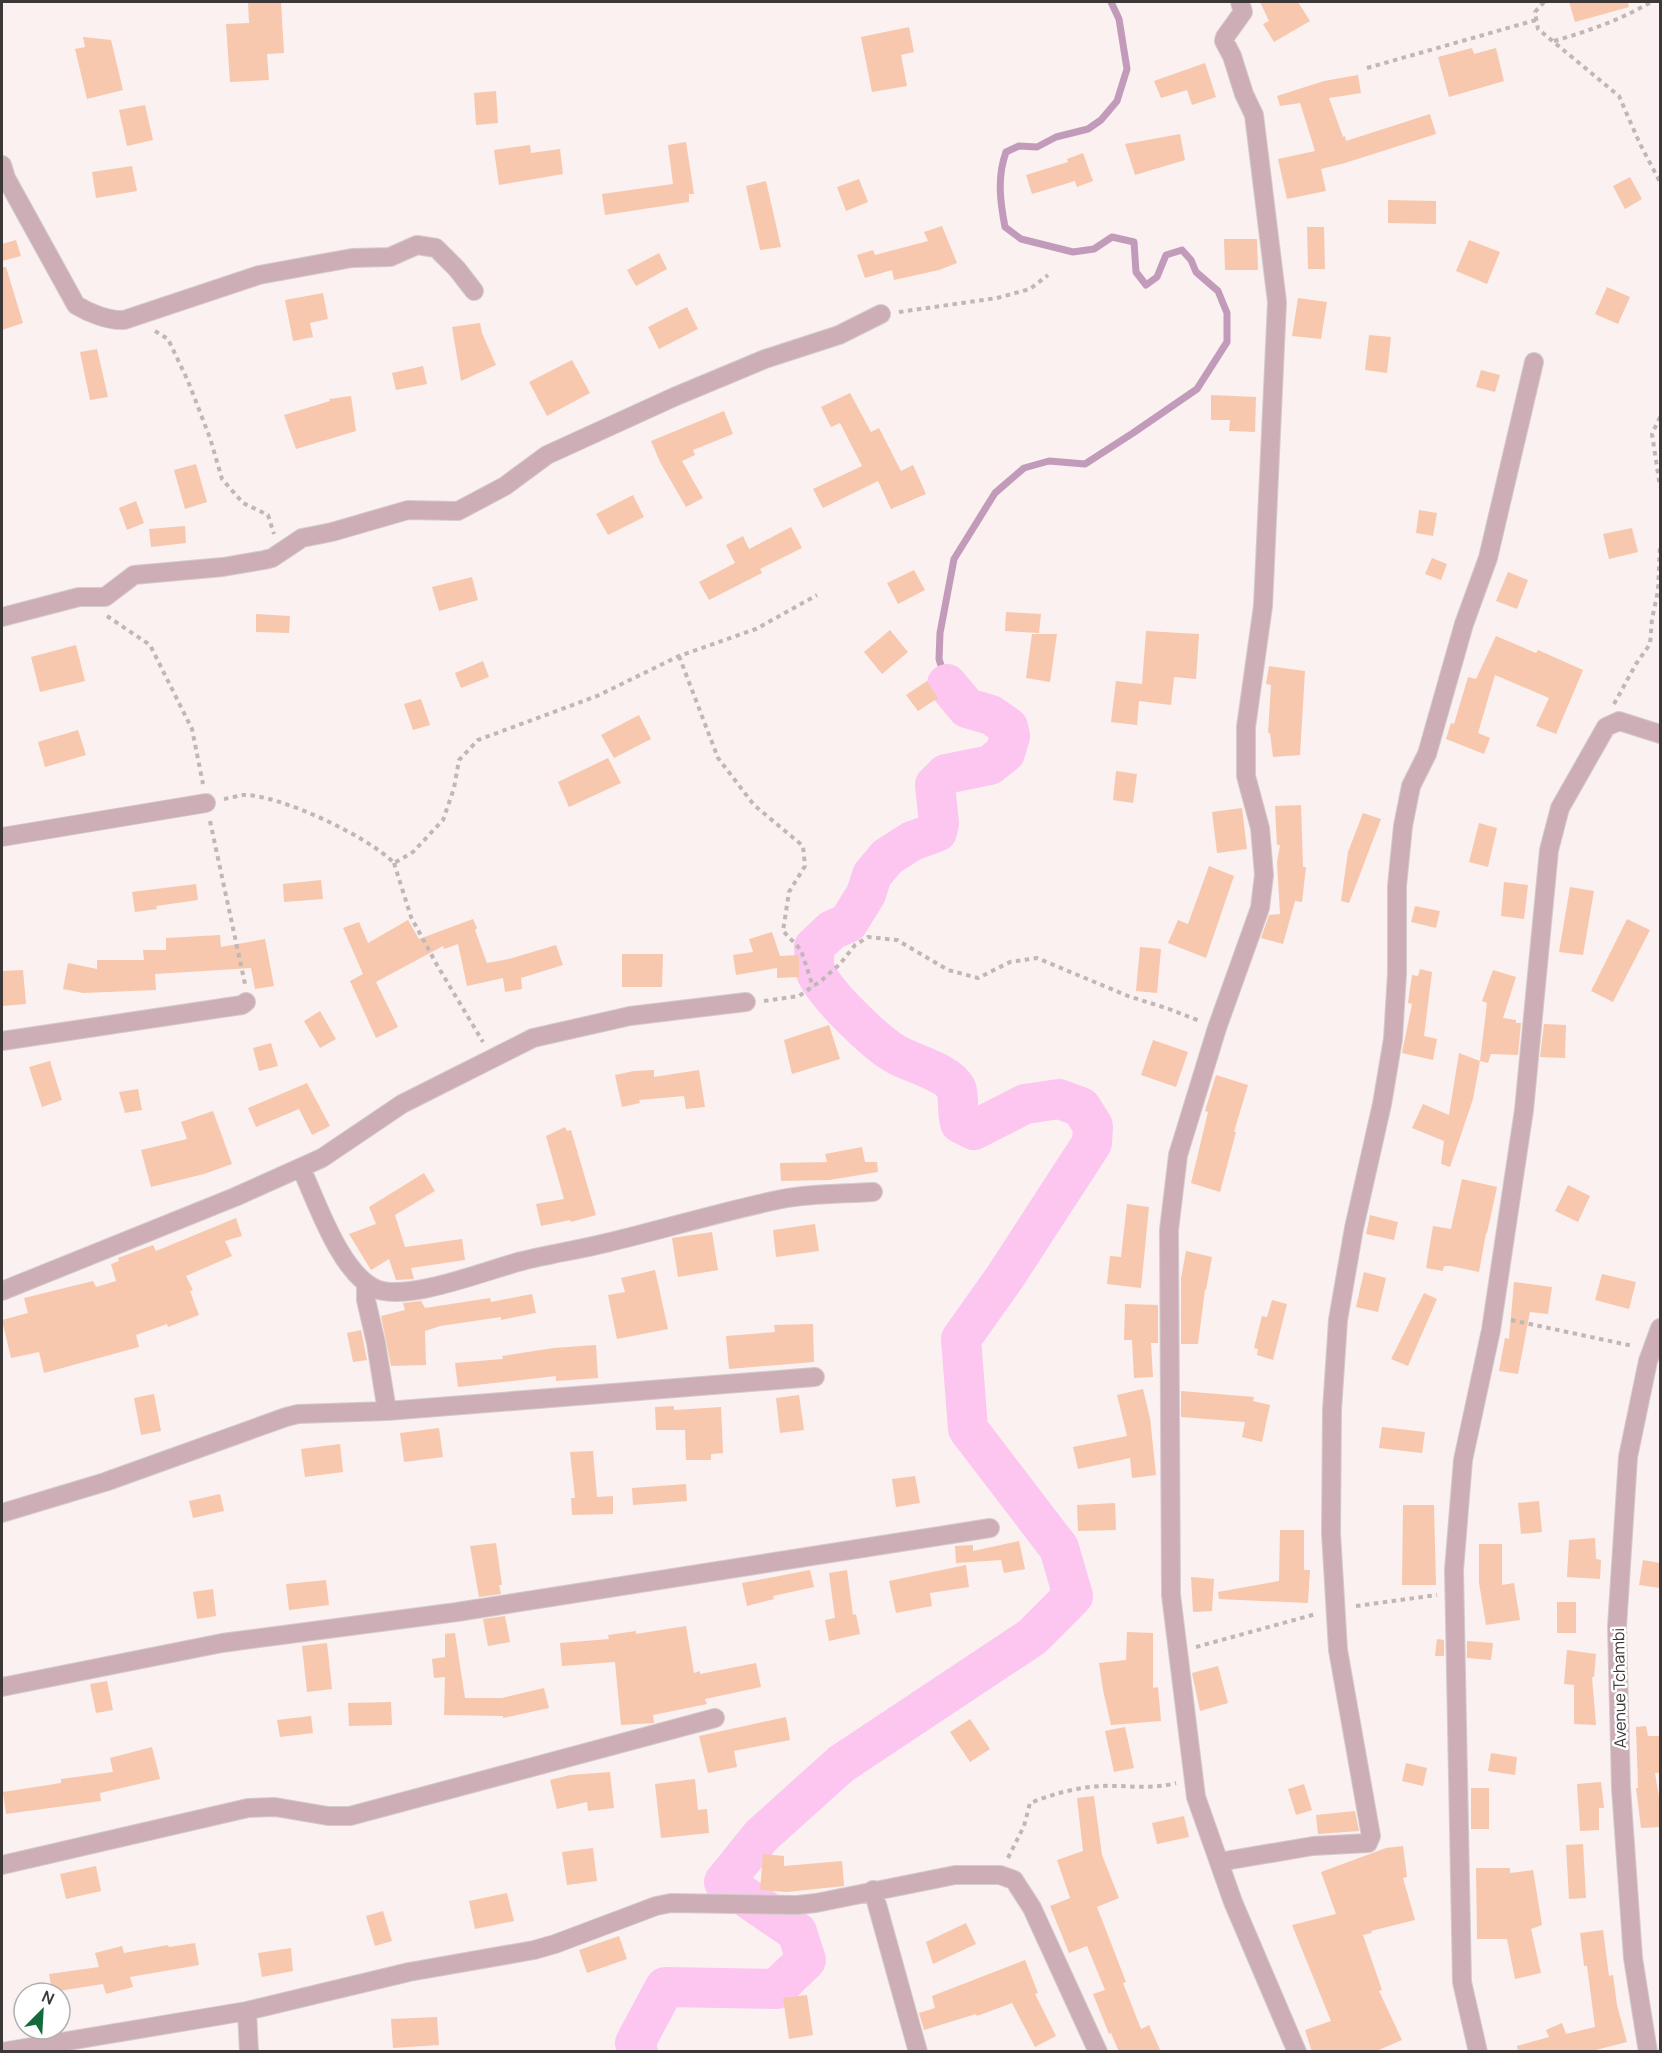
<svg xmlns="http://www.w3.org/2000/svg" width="1662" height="2053" font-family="Manrope,sans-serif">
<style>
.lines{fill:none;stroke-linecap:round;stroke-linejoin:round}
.stream{stroke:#c29bba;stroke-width:7}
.river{stroke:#fcc6f1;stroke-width:40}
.building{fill:#f7c8ad}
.minor-casing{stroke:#d4cccb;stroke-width:20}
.path{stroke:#bfb8b7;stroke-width:4;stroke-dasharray:4.5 4.5;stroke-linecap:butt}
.minor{stroke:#cdaeb7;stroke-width:18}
.labels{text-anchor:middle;stroke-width:5;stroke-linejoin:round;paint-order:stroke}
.street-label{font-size:16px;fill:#3c3838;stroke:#fff}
</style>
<rect width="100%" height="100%" fill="#faf1f0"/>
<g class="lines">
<path class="stream" d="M947,684L939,659L940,633L954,559L995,493L1024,468L1049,461L1085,464L1133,433L1197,389L1227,342V313L1218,291L1196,272L1191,260L1182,250L1166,255L1157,277L1146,285L1136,272L1134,242L1112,237L1094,249L1073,252L1021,239L1005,227C1000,201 997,177 1006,152L1019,146L1037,147L1056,137L1088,129L1101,120L1117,101L1127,69L1119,19L1111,2"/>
<path class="river" d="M638,2052L635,2043L665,1987L776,1989L806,1960L797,1932L724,1882L761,1836L841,1764L1032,1637L1073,1596L1059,1548L968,1429L961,1339L1005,1277L1092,1143L1093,1126L1081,1107L1059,1099L1025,1104L974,1130L960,1123C957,1114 959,1093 956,1088C947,1072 914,1064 897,1055C876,1043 822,992 815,970C813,963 815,953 814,947L832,930L848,923L866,894L872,875L887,857L912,841L937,832L939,823L935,785L946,774L990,765L1005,753L1010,736L1008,727L991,715L967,708L947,684"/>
</g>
<path class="building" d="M248,2H281L284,53L267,54L269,80L230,82L226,24L249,23Z
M1260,2H1298L1310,21L1274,42L1263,24L1269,21Z
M1569,2H1628L1629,7L1575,22Z
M909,27L914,52L901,55L907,86L872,92L861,37Z
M83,37L111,40L123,90L87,99L75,49L85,47Z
M1472,48L1474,54L1496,48L1504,81L1449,97L1438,57Z
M1205,63L1216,97L1192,105L1187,90L1161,98L1154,81Z
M1358,75L1361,93L1329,98L1343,137L1345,136L1346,141L1430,114L1436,134L1345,163L1321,169L1326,191L1287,199L1278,159L1315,151L1300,103L1280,106L1277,96L1324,81Z
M496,91L498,123L476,125L474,93Z
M145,105L153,140L127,146L119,110Z
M1180,134L1185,160L1135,175L1125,144Z
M686,142L694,194H689V202L605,215L602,194L673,184L668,145Z
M530,145L531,153L560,149L563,174L499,185L494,150Z
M1083,153L1093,181L1077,187L1075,181L1032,194L1026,175L1068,162L1067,159Z
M132,166L137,191L96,198L92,172Z
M1630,177L1642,199L1625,209L1613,186Z
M859,179L868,202L846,211L837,187Z
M766,181L781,247L760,250L746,186Z
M1388,200L1436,201V224L1388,223Z
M942,226L957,263L939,270L894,280L892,270L865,278L857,255L873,250L875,255L928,241L924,232Z
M1307,227H1324L1325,269H1308Z
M1224,239H1257L1258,270H1225Z
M16,240L21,256L2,261V244Z
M1469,240L1500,252L1487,284L1456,271Z
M659,253L667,269L636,286L627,270Z
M2,267H6L23,323L2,330Z
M1607,287L1630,297L1618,324L1595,314Z
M323,293L328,319L310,323L313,337L293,341L285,300Z
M1298,298L1327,302L1321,339L1292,336Z
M687,307L698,329L659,349L648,327Z
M480,323L482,333L496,365L461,381L452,327Z
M1369,335L1391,337L1387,373L1365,370Z
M97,349L108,397L90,400L80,352Z
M572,360L590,393L547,416L529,382Z
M423,366L427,384L396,390L392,373Z
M1481,370L1500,375L1495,392L1476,387Z
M850,393L871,432L879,428L901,471L913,465L926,494L891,509L878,481L823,508L813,489L862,466L840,423L831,427L821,407Z
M1211,395L1256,397L1255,432L1229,431L1230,420H1211Z
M351,396L356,431L296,449L284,415L330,401L329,399Z
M724,411L733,434L693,450L695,455L682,461L703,498L686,507L660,462L651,441Z
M196,464L207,502L185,509L174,470Z
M633,495L644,517L608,535L596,514Z
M136,501L144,523L127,530L119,508Z
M1419,510L1437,513L1433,536L1416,533Z
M185,526L186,543L151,547L149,529Z
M791,527L802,548L760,569L762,573L709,600L699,582L735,563L726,545L743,536L749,549Z
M1632,528L1638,552L1609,559L1603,534Z
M1432,558L1447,564L1441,580L1425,574Z
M914,570L925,590L898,604L887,583Z
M1508,572L1528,580L1517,609L1496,601Z
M472,577L478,600L439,611L432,587Z
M1006,612L1041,614L1039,633L1005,631Z
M256,614L290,616L289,633L256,632Z
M890,630L908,652L882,674L864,652Z
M1146,631L1199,634L1196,679L1174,677L1171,705L1139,701L1137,725L1111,722L1116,681L1142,684Z
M1032,634H1057L1050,682L1026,678Z
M1496,636L1536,653L1538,650L1583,670L1556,734L1536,726L1549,698L1495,675L1478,733L1490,738L1484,754L1446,739L1451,723L1454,724L1468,677L1476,679Z
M76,645L85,681L40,692L31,657Z
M483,661L489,677L461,688L455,673Z
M1269,666L1305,671L1300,755L1273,757L1270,733H1268L1271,685L1266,684Z
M927,681L938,698L918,711L906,695Z
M421,699L430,725L413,730L404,704Z
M639,715L651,739L614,758L601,735Z
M78,730L86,755L45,767L38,742Z
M608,758L621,783L569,807L558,782Z
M1116,771L1137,774L1133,803L1113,800Z
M1301,805L1303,867H1306L1302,902L1295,901L1283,944L1261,938L1269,915L1280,914L1277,862L1280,845H1277L1275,806Z
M1242,808L1247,849L1217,853L1212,812Z
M1363,813L1381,819L1349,903L1341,901L1348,852Z
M1479,823L1497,828L1488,867L1469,862Z
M1209,866L1234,876L1206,958L1168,943L1178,920L1188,924Z
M321,880L323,899L284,902L283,884Z
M1504,882L1528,885L1524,919L1501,916Z
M196,884L198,900L156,906L157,909L135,912L132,892Z
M1570,887L1594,891L1583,955L1559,952Z
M1415,906L1440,911L1436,928L1411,922Z
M473,919L477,928L475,930L487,963L509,959L556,945L563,965L521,978L522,989L505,992L503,978L467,986L458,944L444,949L443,946L376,982L398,1027L376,1038L350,981L363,974L343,928L359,922L368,943L408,920L419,939Z
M1627,919L1650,930L1613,1002L1591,991Z
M772,932L780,956L799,955V977L777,978V968L736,975L733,955L753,952L749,939Z
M220,935L221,947L265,939L274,986L255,989L251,968L155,974L156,990L83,993L63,989L68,963L97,969V960H144L143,950H166V938Z
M1140,947L1161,949L1157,993L1136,991Z
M622,954H663L662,987H622Z
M1420,969L1432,972L1424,1036L1437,1039L1433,1060L1402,1053L1412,1004L1408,1003L1412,975L1418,976Z
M23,970L26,1004L2,1006V971Z
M1493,970L1516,977L1503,1018L1516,1020V1023H1521L1518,1055L1491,1054L1488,1063L1480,1061L1487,1003L1482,1001Z
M320,1011L336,1039L320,1048L304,1021Z
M1544,1024L1566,1025L1565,1058L1540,1057Z
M829,1025L840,1059L792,1074L784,1040Z
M1153,1040L1188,1052L1176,1087L1141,1075Z
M271,1043L278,1066L259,1071L253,1048Z
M1459,1053L1480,1061L1473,1099L1450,1167L1441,1164L1444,1141L1412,1128L1423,1104L1449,1115Z
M50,1061L62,1100L42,1107L29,1067Z
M654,1070V1077L699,1070L705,1107L686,1109L684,1096L639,1100L640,1103L622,1107L615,1075L634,1071Z
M1216,1075L1248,1085L1234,1132H1236L1220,1192L1191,1183L1208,1112L1205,1111Z
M307,1083L330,1126L312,1135L299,1109L256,1127L248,1108Z
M138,1089L142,1110L125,1113L119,1092Z
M213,1111L232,1164L204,1174L151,1187L141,1150L187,1139L181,1122Z
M565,1127L567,1131L571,1130L596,1215L571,1222L570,1220L541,1226L536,1204L564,1199L546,1136Z
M862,1147L865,1162H877L878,1172L829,1180L781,1181L780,1163L827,1162L825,1154Z
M424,1173L435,1191L395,1215L405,1247L462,1239L465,1260L411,1268L414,1279L396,1280L389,1259L371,1270L349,1234L376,1224L369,1207Z
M1462,1179L1497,1187L1487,1233H1486L1479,1272L1451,1266H1444L1443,1271L1426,1268L1433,1226L1451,1229Z
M1568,1185L1590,1196L1578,1222L1555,1211Z
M1127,1204L1149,1207L1141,1288L1107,1284L1110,1256L1121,1257Z
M1370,1215L1398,1222L1394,1240L1366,1234Z
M236,1218L242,1236L225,1241L232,1256L186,1276L193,1290L190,1291L199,1315L168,1327L167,1324L136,1335L139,1347L44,1373L39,1352L11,1358L2,1320L28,1313L24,1298L93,1281L96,1287L116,1281L111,1264L119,1261L118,1258L153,1245L156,1251Z
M815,1224L819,1251L776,1257L773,1230Z
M712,1232L718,1270L678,1277L672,1238Z
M1186,1251L1212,1257L1206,1290L1205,1289L1198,1344H1181V1278Z
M655,1270L668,1329L617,1339L608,1295L625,1292L621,1278Z
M1364,1272L1386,1278L1378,1312L1356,1307Z
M1602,1274L1636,1282L1629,1309L1595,1300Z
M1514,1282L1552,1287L1548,1314L1530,1312L1518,1374L1499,1371L1505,1338L1509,1339Z
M1424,1293L1437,1299L1408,1366L1391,1359Z
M532,1294L536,1313L501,1320V1317L440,1326L425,1331L426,1365L391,1366L381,1316L405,1310L403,1303L421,1301L425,1308L490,1298L491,1302Z
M1272,1300L1287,1304L1273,1360L1257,1355L1258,1349L1254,1348L1262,1316L1267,1317Z
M1125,1304L1158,1305V1343H1151L1153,1377L1134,1378L1132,1340H1124Z
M813,1324L814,1362L729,1369L726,1336L775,1332L774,1325Z
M361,1330L367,1360L353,1362L347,1333Z
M596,1345L598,1378L556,1381V1376L458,1387L455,1363L503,1359L502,1356L554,1348Z
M1143,1389L1150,1418L1156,1475L1132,1478L1130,1458L1078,1469L1073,1447L1127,1436L1117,1395Z
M1181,1391L1254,1397L1253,1401L1270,1405L1262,1442L1242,1437L1245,1422L1181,1417Z
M154,1394L161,1431L141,1435L134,1398Z
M799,1395L804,1430L780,1433L776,1398Z
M674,1406V1410L721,1407L723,1453L711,1454V1460H686L685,1430H656L655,1407Z
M1382,1427L1425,1432L1422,1453L1379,1448Z
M439,1428L443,1457L404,1462L400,1433Z
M340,1444L343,1472L305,1477L301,1449Z
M593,1451L597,1497L613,1496V1514L572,1515L571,1498H575L570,1452Z
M915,1476L920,1503L896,1507L892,1479Z
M686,1484L687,1501L633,1505L632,1488Z
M220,1494L224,1511L193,1518L189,1501Z
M1539,1501L1542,1532L1521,1534L1518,1503Z
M1115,1503L1116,1530L1078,1531L1077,1505Z
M1403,1505H1434L1436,1585H1402Z
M1280,1530H1304V1570H1310L1308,1603L1219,1599L1218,1592L1279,1581Z
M1595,1538L1596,1559L1601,1560L1600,1579L1567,1577L1569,1540Z
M1019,1541L1025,1569L1004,1573L1001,1560L956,1563L955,1546L973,1545V1551Z
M496,1543L502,1585H499L501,1594L479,1597L470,1546Z
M1479,1544H1502V1585L1514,1583L1520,1620L1486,1625L1479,1583Z
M1643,1560L1660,1563V1588L1639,1585Z
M966,1565L969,1587L930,1593L932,1606L896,1613L889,1581Z
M810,1570L814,1587L773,1596L774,1599L747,1606L742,1583Z
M847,1570L853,1615L856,1614L860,1634L829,1641L825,1620L835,1618L829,1573Z
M1191,1577L1214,1579L1212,1611L1193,1612Z
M326,1580L329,1605L289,1610L286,1584Z
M213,1589L216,1616L197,1619L193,1592Z
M1557,1602H1576V1633H1557Z
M505,1616L510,1642L488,1646L483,1619Z
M686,1626L694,1673L700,1671V1674L756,1663L761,1687L705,1699L707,1704L653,1715L654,1723L621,1725L615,1662L562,1666L560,1643L609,1639L608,1635L636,1631V1634Z
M1127,1632L1153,1633V1688L1158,1687L1161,1721L1111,1725L1103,1690L1099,1663L1126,1660Z
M455,1633L465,1698H502L544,1688L549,1708L503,1718V1716L444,1715L445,1677L434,1678L432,1659L445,1657V1634Z
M1437,1639L1444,1640V1656H1435Z
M1467,1641L1493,1643L1491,1660L1467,1658Z
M327,1643L332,1689L307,1692L302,1646Z
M1567,1650L1596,1654L1594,1677H1592L1596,1725L1574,1724V1685L1564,1684Z
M1218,1666L1228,1703L1200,1711L1192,1673Z
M107,1681L113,1710L96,1713L90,1684Z
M391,1702L392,1725L349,1726L348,1703Z
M311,1716L313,1733L280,1737L277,1720Z
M786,1717L790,1740L734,1751L737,1767L708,1773L699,1736Z
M970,1719L990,1749L970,1762L950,1732Z
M1646,1726L1648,1736H1660V1773H1655L1660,1803V1827L1641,1828L1636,1788H1638L1636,1727Z
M1125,1727L1134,1768L1114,1772L1105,1731Z
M152,1747L160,1779L100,1793L101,1801L6,1814L3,1792L61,1783V1779L113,1772L110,1758Z
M1491,1753L1517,1757L1515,1775L1488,1771Z
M1406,1763L1427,1768L1423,1786L1402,1781Z
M610,1772L614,1808L588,1811L587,1802L557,1809L550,1780L570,1775Z
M695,1779L698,1810L707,1809L709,1833L661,1838L655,1784Z
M1601,1782L1604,1808H1599V1830L1580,1831L1577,1784Z
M1304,1784L1312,1810L1296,1815L1288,1789Z
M1471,1788H1489V1829H1471Z
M1094,1796L1102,1855L1119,1898L1097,1907L1126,1982L1123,1983L1141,2029L1149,2025L1161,2052H1119L1111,2033L1109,2034L1093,1994L1105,1990L1087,1946L1069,1953L1050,1906L1070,1898L1057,1860L1083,1851L1077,1798Z
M1355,1811L1359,1831L1318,1834L1316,1815Z
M1184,1816L1189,1837L1157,1844L1152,1823Z
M1583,1844L1586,1898L1569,1899L1566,1845Z
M1403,1846L1407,1877L1403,1878L1415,1920L1371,1931L1372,1933L1363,1935L1382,1990L1379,1991L1402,2040L1374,2052H1312L1305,2030L1331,2021L1292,1925L1336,1914L1321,1872L1386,1848Z
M593,1848L597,1881L567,1885L562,1852Z
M763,1854L784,1856V1866L842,1861L844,1886L787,1892L760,1890Z
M96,1866L101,1891L66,1899L60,1874Z
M1476,1868H1510V1873L1533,1870L1542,1925L1531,1929L1541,1973L1515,1979L1507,1939H1477Z
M507,1893L514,1921L475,1929L469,1901Z
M383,1911L392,1941L375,1946L366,1916Z
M966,1923L976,1944L933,1964L926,1942Z
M1603,1930L1609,1976L1613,1975L1617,2005L1627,2042L1588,2052H1518L1517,2046L1549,2037L1546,2030L1562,2023L1566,2034L1595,2027L1587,1966H1584L1580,1933Z
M619,1936L627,1959L587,1973L579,1950Z
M195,1943L199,1965L130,1977L133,1987L106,1994L103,1984L52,1992L49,1974L99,1967L95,1953L122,1946L124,1953L168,1945L169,1947Z
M291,1948L293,1971L262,1977L258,1953Z
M1025,1960L1038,1993L1035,1994L1056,2036L1035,2047L1012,2003L977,2016L976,2014L924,2030L919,2013L935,2008L932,1996Z
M807,1995L813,2035L789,2039L783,1998Z
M437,2017L439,2045L393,2048L391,2019Z"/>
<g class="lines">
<g class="minor-casing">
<path id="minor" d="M1240,2L1243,12L1225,37L1224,41L1232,56L1244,94L1254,115L1277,302L1263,606L1246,727V776L1260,828L1264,875L1260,908L1217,1028L1178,1155L1169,1230L1171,1595L1196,1797L1233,1902L1297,2052
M2,165L6,178L76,305C89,313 109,321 124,320L259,275L352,258L390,257L417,245L436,248L457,269L474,291
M2,617L79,597H105L134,575L223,567L264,560L272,558L302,538L332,532L408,510L458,511L505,486L547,455L674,397L765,359L839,335L881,314
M2,837L206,803
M2,1041L242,1005L246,1002
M301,1168C317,1202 340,1273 376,1289C408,1302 487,1270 522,1261C549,1254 578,1250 606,1243C665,1229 723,1211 782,1199C812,1193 843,1194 873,1192
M366,1283V1300L376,1343L387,1411
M2,1291L235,1197L322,1158L402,1104L533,1038L630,1016L746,1002
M2,1513L105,1482L286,1417L298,1414L387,1411L815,1377
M2,1687L222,1643L457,1612L990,1528
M1219,1862L1313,1846L1368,1843L1371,1836L1338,1650L1331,1533L1332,1410L1338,1320L1354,1228L1382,1104L1393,1039L1397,973V886L1403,826L1411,786L1427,754L1464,624L1488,558L1534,362
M2,1865L248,1808L275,1807L328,1816H350L715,1718
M873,1890L918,2052
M247,2011L249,2052
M2,2052L247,2011L409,1972L534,1950L555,1944L656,1906L671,1903L797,1905L816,1903L955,1875H1000L1014,1880L1032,1908L1098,2052
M1478,2052L1462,1982L1454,1570L1463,1460L1491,1330L1524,1110L1549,850L1560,808L1606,727L1619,721L1660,734
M1648,2052L1633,1958L1621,1788L1617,1627L1628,1457L1648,1361L1660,1328"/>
</g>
<path class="path" d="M1544,2L1535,12L1538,29L1619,96L1640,144L1660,182
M1554,41C1589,31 1620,20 1651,2
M1367,68L1536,20
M899,312L997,298L1030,289L1048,275
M155,331L168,339L188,381L210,438L222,479L243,503L268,515L274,534
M1660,417L1652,434L1660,487
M107,616L150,645L192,729L203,784
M679,656L718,758L754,805L803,846L805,866L789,892L783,931L801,950L813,987
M1614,704L1636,664L1650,644L1652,619L1658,591L1660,545
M224,799C230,798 237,796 243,795C279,794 369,837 394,863L413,852L443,820L454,788L459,760L478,740L597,696L679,656L756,629L817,595
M210,821L245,984
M394,863L411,917L437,965L483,1042
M764,1001L799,996L822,980L840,964L855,945L868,937L897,940L948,970L978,978L1010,962L1037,958L1128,996L1169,1009L1200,1021
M1511,1320L1633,1346
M1356,1606L1437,1595
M1196,1647L1316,1614
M1008,1858L1024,1826L1030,1803C1053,1794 1077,1787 1102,1786C1127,1785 1151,1790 1176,1783"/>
<use href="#minor" class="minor"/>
</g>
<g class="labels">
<g class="street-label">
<text transform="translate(1619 1688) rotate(-91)" y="6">Avenue Tchambi</text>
</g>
</g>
<rect width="1662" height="2053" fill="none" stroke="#3c3838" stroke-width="6"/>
<g transform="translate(42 2011) rotate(24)"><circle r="28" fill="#ffffff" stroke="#b1afaf" stroke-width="1.5"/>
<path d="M0-4.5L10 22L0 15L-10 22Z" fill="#126a3d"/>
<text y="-9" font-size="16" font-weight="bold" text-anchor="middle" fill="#3c3838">N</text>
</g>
</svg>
